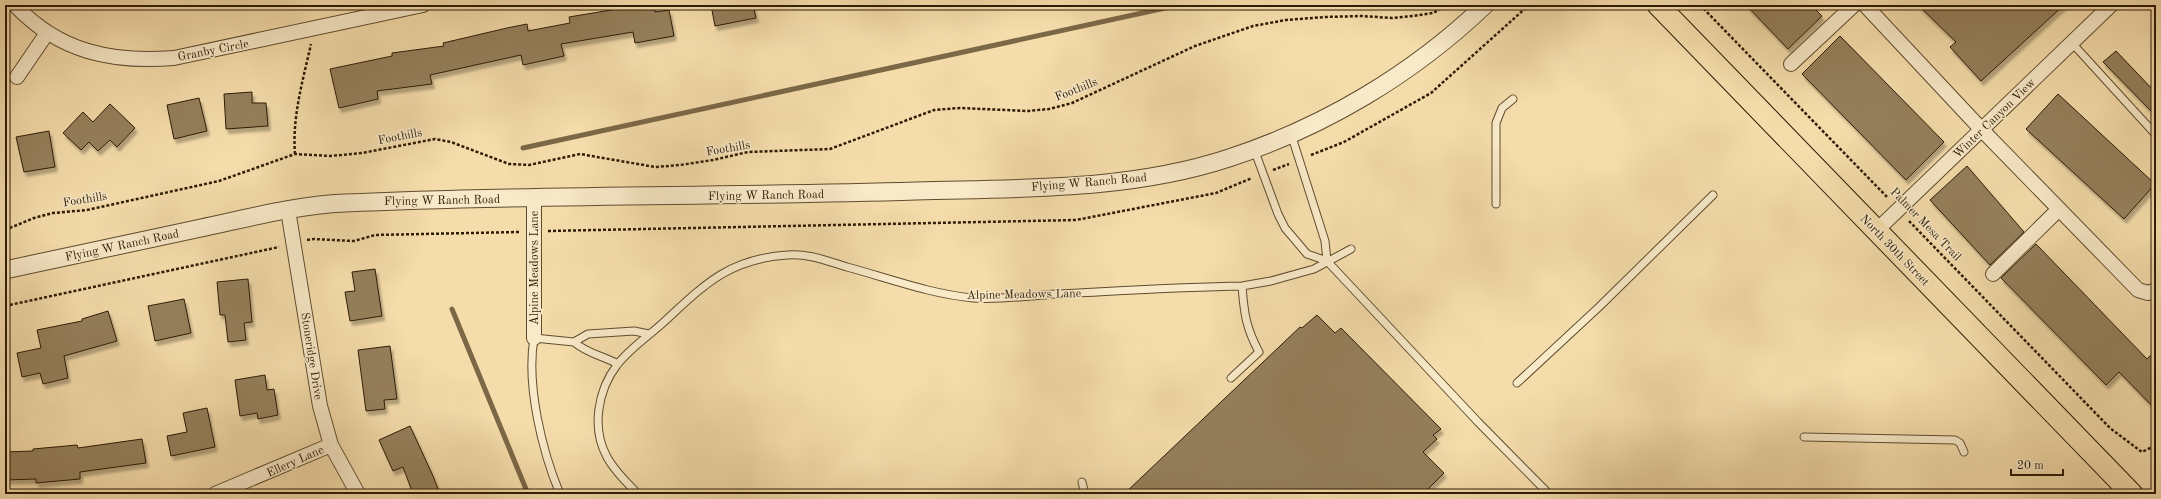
<svg xmlns="http://www.w3.org/2000/svg" width="2161" height="499" font-family="'Old Standard TT',serif">
<style>
.lines{fill:none;stroke-linecap:round;stroke-linejoin:round}
.stream{stroke:#7c6847;stroke-width:5}
.building{fill:#95805b;stroke:#2d1b05;filter:url(#shadow)}
.service-casing{stroke:#5f4c2e;stroke-width:9}
.minor-casing{stroke:#5f4c2e;stroke-width:16}
.tertiary-casing{stroke:#5f4c2e;stroke-width:19}
.primary-casing{stroke:#2d1b05;stroke-width:23}
.path{stroke:#2d1b05;stroke-width:2.5;stroke-dasharray:3 2;stroke-linecap:butt}
.service{stroke:#f8e9c8;stroke-width:7}
.minor{stroke:#f8e9c8;stroke-width:14}
.tertiary{stroke:#f8e9c8;stroke-width:17}
.primary{stroke:#f5ddab;stroke-width:21}
.labels{text-anchor:middle;stroke-width:3;stroke-linejoin:round;paint-order:stroke}
.street-label{font-size:12px;fill:#2d1b05;stroke:#f8e9c8}
</style>
<defs>
<filter id="shadow"><feDropShadow dx="2.5" dy="4.5" stdDeviation="1" flood-color="#0004"/></filter>
</defs>
<rect width="100%" height="100%" fill="#f5ddab"/>
<filter id="stains"><feTurbulence type="fractalNoise" baseFrequency=".005" numOctaves="4"/><feColorMatrix values="0 0 0 0 .2 0 0 0 0 .09 0 0 0 0 .02 0 0 0 .5 -.17"/></filter>
<radialGradient id="worn" r=".72"><stop offset=".6" stop-color="#630" stop-opacity="0"/><stop offset="1" stop-color="#630" stop-opacity=".3"/></radialGradient>
<g class="lines">
<path class="stream" d="M523,148L1179,5
M452,309L528,494"/>
</g>
<path class="building" d="M629,5H654L655,12L669,10L674,36L635,43L633,32L561,44L564,56L523,65L521,55L430,75L432,84L377,91L378,99L339,108L330,69L392,56V53L444,46L443,43L507,28L527,24L528,31L570,23L569,17L629,7Z
M711,5H753L756,18L715,26Z
M1746,5H1811L1822,16L1788,49Z
M1918,5H2064L1981,81L1950,47L1956,42Z
M1840,36L1944,142L1906,180L1802,74Z
M2116,51L2156,93V116L2103,62Z
M252,92V103H266L268,126L226,129L224,94Z
M2058,94L2155,184L2124,219L2026,129Z
M199,98L207,131L174,139L167,105Z
M110,104L135,128L117,147L110,140L98,151L89,142L81,150L63,133L83,112L93,122Z
M49,131L55,167L24,172L16,137Z
M1967,166L2024,232L1990,265L1930,200Z
M2036,244L2147,359L2156,350V410L2119,372L2106,385L2001,278Z
M375,269L382,316L350,321L345,292L355,291L352,272Z
M248,279L252,322L244,323L246,340L228,342L225,315H220L217,282Z
M184,299L191,333L155,341L148,306Z
M108,311L117,341L64,356L68,378L43,384L40,373L22,377L17,353L41,348L37,330L82,321V319Z
M1317,315L1335,333L1341,328L1441,429L1433,435L1437,439L1423,452L1444,473L1423,494H1124L1300,327L1302,328Z
M390,346L397,399L384,400L385,409L366,411L358,350Z
M265,375L267,390L274,389L278,415L258,419L257,413L240,416L235,380Z
M207,408L215,447L171,456L167,436L187,432L183,413Z
M410,426L433,476L440,494H413L403,467L393,471L379,440Z
M142,439L146,463L80,472V479L36,483V479L5,480V452L33,451V449L77,445L78,448Z"/>
<g class="lines">
<g class="service-casing">
<path id="service" d="M2072,43L2156,135
M1291,134L1325,241L1327,261
M1254,149L1278,214L1285,228L1307,254L1327,261L1478,422L1549,494
M1496,204V123L1502,108L1513,99
M574,342C586,353 603,356 618,364
M1231,378L1259,352C1246,328 1244,313 1242,286
M1517,383L1599,307L1713,195
M1804,437L1955,440L1960,443L1964,452
M1082,482L1085,494
M635,491C625,481 614,470 607,457C591,428 598,390 617,365C630,348 650,335 665,321C705,284 729,259 787,255C808,253 827,261 847,267C888,278 930,294 973,298C999,300 1028,296 1055,294C1117,291 1179,287 1242,286L1271,281L1314,269L1351,249
M560,494C542,451 526,385 534,338L574,342L588,334L634,331L649,334"/>
</g>
<g class="minor-casing">
<path id="minor" d="M15,5C59,52 112,63 174,58L423,5
M1865,5L1981,129L2138,290L2148,293L2156,290
M1791,64L1854,5
M17,77L47,33
M288,210L320,406L331,445L358,494
M1876,231L2111,5
M1993,274L2059,209
M534,338V198
M215,494L331,445"/>
</g>
<g class="tertiary-casing">
<path id="tertiary" d="M5,270C70,256 136,242 201,228C248,218 297,205 345,203C535,194 726,197 916,191C1020,188 1129,191 1229,158C1324,127 1413,74 1485,5"/>
</g>
<g class="primary-casing">
<path id="primary" d="M1658,5L2132,494"/>
</g>
<path class="path" d="M1700,5L1888,198
M295,154C292,117 303,80 311,44
M1311,155L1344,142L1431,93L1529,5
M1273,170L1289,164
M1909,221L2110,428L2142,452L2156,445
M5,230L34,218L53,213L87,210L219,181L295,154L330,156L362,153L435,139L451,142L509,164L529,165L580,154L655,167L680,165L713,160L748,152L830,149L934,110L960,108L1028,111L1049,109L1072,103L1195,46L1253,26L1286,20L1325,17L1362,16L1392,18L1413,16L1433,13L1447,5
M548,231L1076,220L1216,193L1252,178
M307,240L314,239L354,241L375,235L519,232
M5,306L279,247"/>
<use href="#service" class="service"/>
<use href="#minor" class="minor"/>
<use href="#tertiary" class="tertiary"/>
<use href="#primary" class="primary"/>
</g>
<g class="labels">
<g class="street-label">
<text transform="translate(213 50) rotate(-11)" y="4">Granby Circle</text>
<text transform="translate(1076 89) rotate(-22)" y="4">Foothills</text>
<text transform="translate(1994 118) rotate(-44)" y="4">Winter Canyon View</text>
<text transform="translate(400 136) rotate(-11)" y="4">Foothills</text>
<text transform="translate(728 148) rotate(-10)" y="4">Foothills</text>
<text transform="translate(1089 182) rotate(-5)" y="4">Flying W Ranch Road</text>
<text transform="translate(766 195) rotate(-1)" y="4">Flying W Ranch Road</text>
<text transform="translate(85 199) rotate(-9)" y="4">Foothills</text>
<text transform="translate(442 200) rotate(-1)" y="4">Flying W Ranch Road</text>
<text transform="translate(1926 224) rotate(46)" y="4">Palmer Mesa Trail</text>
<text transform="translate(122 245) rotate(-12)" y="4">Flying W Ranch Road</text>
<text transform="translate(1895 250) rotate(46)" y="4">North 30th Street</text>
<text transform="translate(534 268) rotate(-90)" y="4">Alpine Meadows Lane</text>
<text transform="translate(1024 294) rotate(-1)" y="4">Alpine Meadows Lane</text>
<text transform="translate(312 356) rotate(81)" y="4">Stoneridge Drive</text>
<text transform="translate(295 461) rotate(-24)" y="4">Ellery Lane</text>
</g>
</g>
<rect width="2161" height="499" fill="none" stroke="#f5ddab" stroke-width="20"/>
<rect x="6" y="6" width="2149" height="487" fill="none" stroke="#2d1b05" stroke-width="2"/>
<rect x="10" y="10" width="2141" height="479" fill="none" stroke="#2d1b05"/>
<path d="M2011 469v6h52v-6" fill="none" stroke="#2d1b05" stroke-width="2"/>
<text x="2017" y="469" font-size="12" fill="#2d1b05" stroke="#f8e9c8" stroke-width="3" paint-order="stroke">20 m</text>
<rect width="100%" height="100%" filter="url(#stains)"/>
<rect width="100%" height="100%" fill="url(#worn)"/>
</svg>
